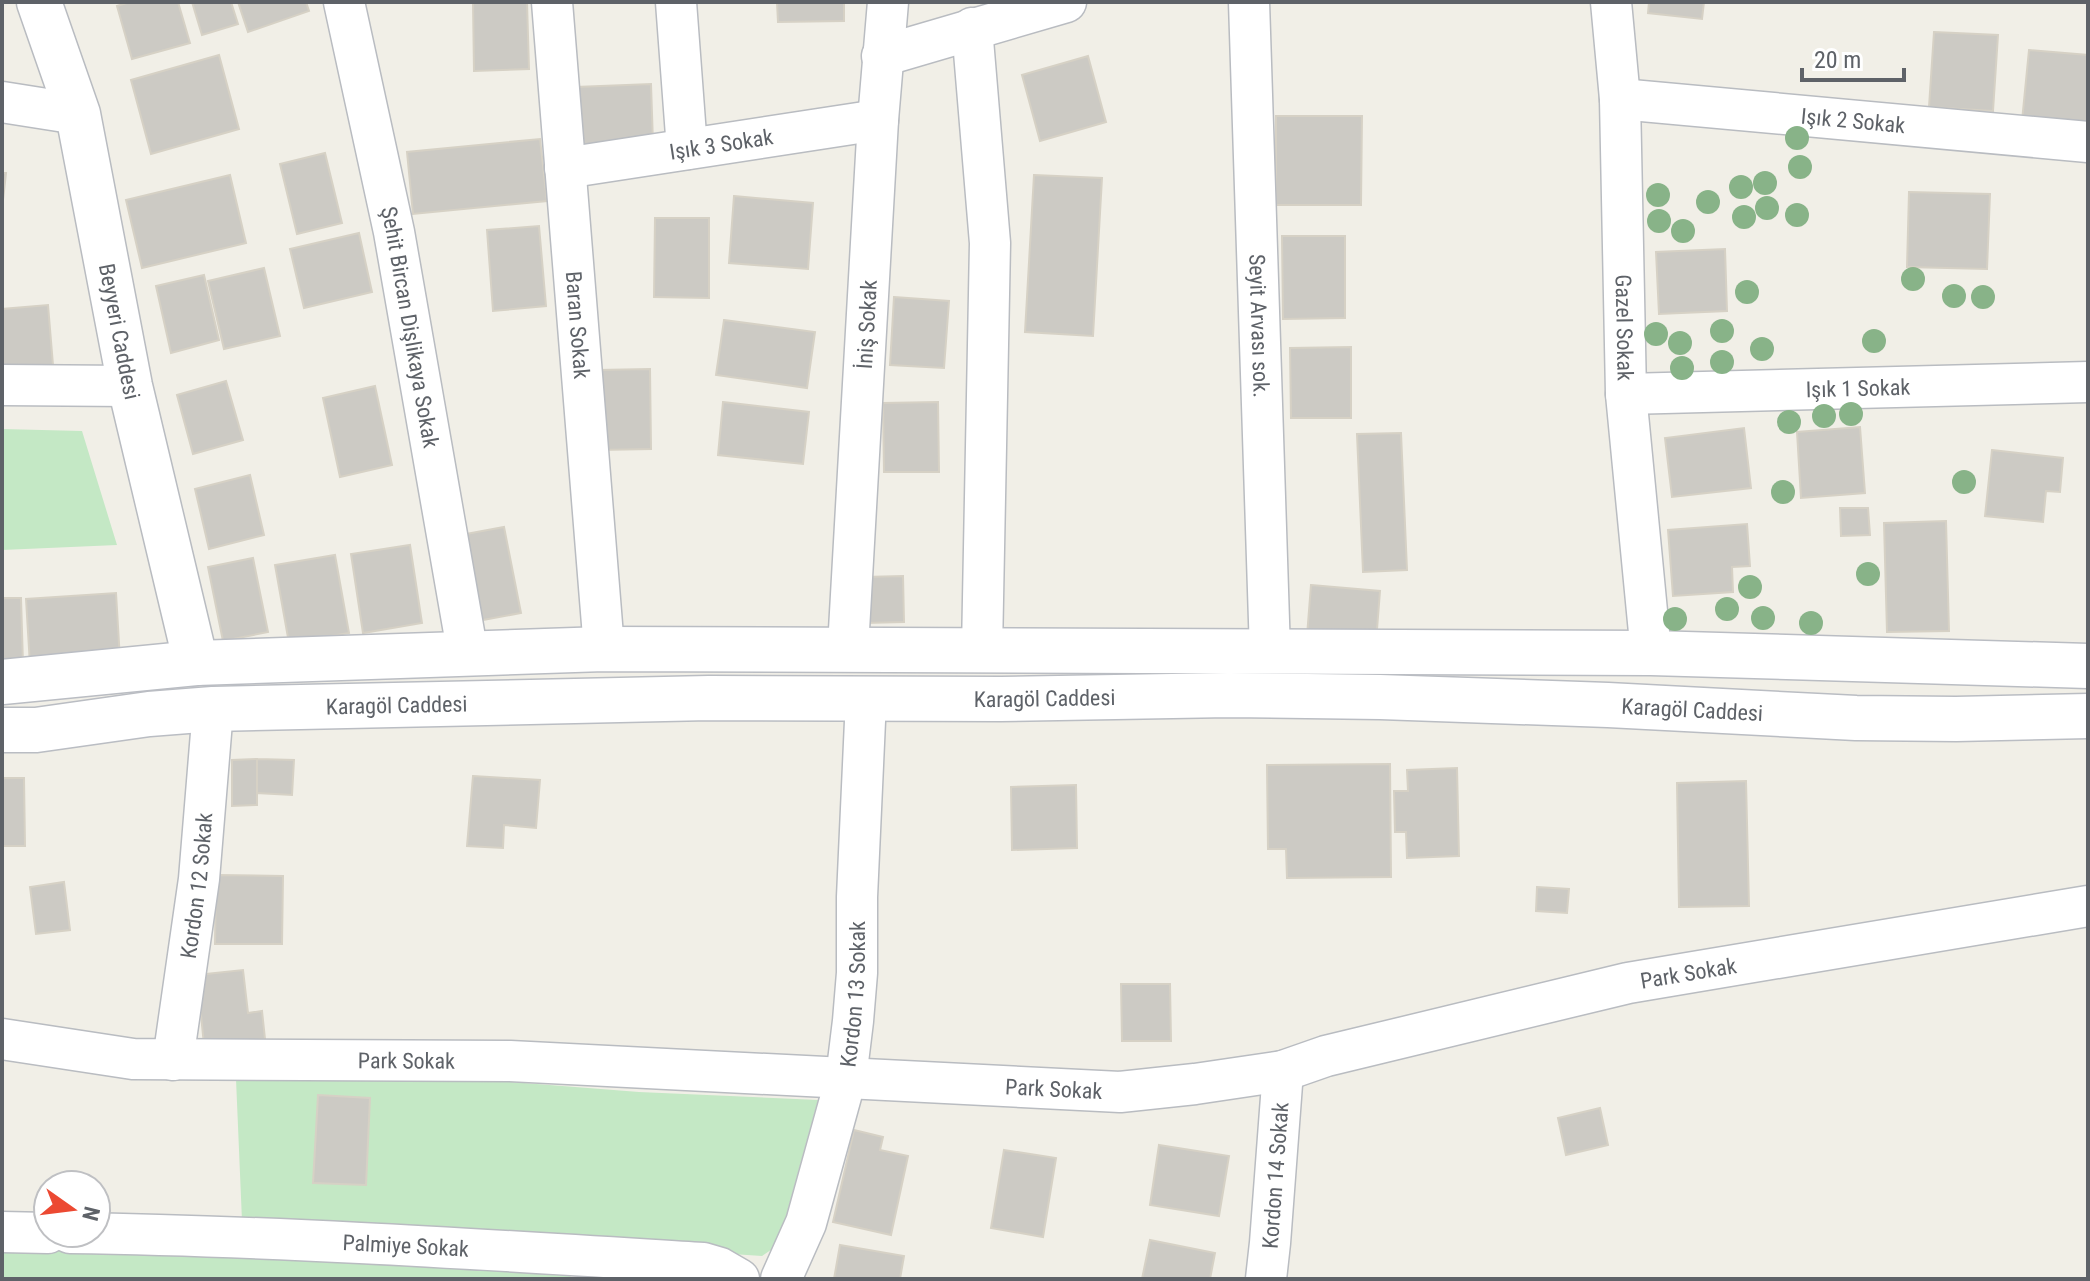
<svg xmlns="http://www.w3.org/2000/svg" width="2090" height="1281" font-family="'Roboto Condensed',sans-serif">
<style>
.green{fill:#c4e8c5}
.building{fill:#cccac4;stroke:#d6d1c5;stroke-width:2}
.lines{fill:none;stroke-linecap:round;stroke-linejoin:round}
.minor-casing{stroke:#b9bcc1;stroke-width:43}
.tertiary-casing{stroke:#b9bcc1;stroke-width:47}
.secondary-casing{stroke:#babdc3;stroke-width:47}
.minor{stroke:#fff;stroke-width:40}
.tertiary{stroke:#fff;stroke-width:44}
.secondary{stroke:#fff;stroke-width:44}
.tree{fill:#88b388}
.labels{text-anchor:middle;stroke-width:7;stroke-linejoin:round;paint-order:stroke}
.street-label{font-size:22px;fill:#5e6268;stroke:#fff}
</style>
<rect width="100%" height="100%" fill="#f1efe7"/>
<path class="green" d="M2,429L82,431L117,545L2,550Z
M236,1079L487,1080L639,1092L818,1100L778,1245L762,1256L242,1221Z
M2,1244L689,1279H602L571,1274L570,1279H262L187,1277L2,1279Z"/>
<path class="building" d="M130,2H178L190,43L132,59L117,6Z
M192,2H231L238,24L202,35Z
M238,2H306L309,11L248,32Z
M473,2H527L529,69L474,71Z
M777,2H844V21L778,22Z
M1649,2H1704L1702,19L1648,13Z
M1934,32L1998,35L1993,111L1929,107Z
M2029,50L2088,55V127L2022,121Z
M219,55L239,129L151,154L131,80Z
M1088,56L1106,122L1040,141L1022,75Z
M651,84L653,143L578,145L576,87Z
M1276,116H1362L1361,205H1276Z
M540,139L547,201L413,214L407,152Z
M325,153L342,223L297,234L280,164Z
M2,173H6L2,209Z
M230,175L246,243L142,268L126,200Z
M1034,175L1102,178L1093,336L1025,332Z
M1909,192L1990,194L1987,269L1907,267Z
M734,196L813,203L808,269L729,263Z
M655,218H709V298L654,297Z
M539,226L546,306L493,311L487,230Z
M359,233L372,292L304,308L290,249Z
M1282,236H1345V318L1283,319Z
M1725,249L1727,311L1659,314L1656,252Z
M264,268L280,336L224,349L208,281Z
M204,275L219,340L171,353L156,286Z
M894,297L949,301L944,368L890,365Z
M48,305L53,365L2,370V309Z
M724,320L815,332L807,388L716,375Z
M1351,347V418H1291L1290,348Z
M650,369L651,449L599,450L598,370Z
M226,381L243,440L193,454L177,395Z
M375,386L392,465L340,477L323,398Z
M723,402L809,412L803,464L718,455Z
M938,402L939,472H884L883,403Z
M1860,427L1865,493L1801,498L1797,432Z
M1744,428L1751,488L1672,497L1665,438Z
M1401,433L1407,570L1363,572L1357,434Z
M1992,450L2063,458L2060,492L2046,491L2043,522L1985,516Z
M250,475L264,535L209,549L195,489Z
M1840,508H1868L1870,535L1841,536Z
M1946,521L1949,631L1887,632L1884,523Z
M1747,524L1750,566L1732,567L1733,592L1673,596L1668,530Z
M504,527L521,613L472,622L455,536Z
M410,545L422,623L363,633L351,554Z
M335,555L349,633L289,643L275,565Z
M253,558L268,632L223,641L208,567Z
M903,576L904,622L865,623L864,577Z
M1311,585L1380,591L1376,642L1307,636Z
M116,593L120,660L30,665L26,599Z
M2,598H21L23,664L2,665Z
M257,759L294,760L292,795L257,793Z
M257,759V805L232,806V760Z
M1390,764L1391,877L1287,878L1286,849H1268L1267,765Z
M1457,768L1459,856L1407,858L1406,832H1395L1394,791H1408L1407,770Z
M473,776L540,780L536,828L504,825L503,848L467,846Z
M2,778H24L25,846H2Z
M1746,781L1749,906L1679,907L1677,783Z
M1076,785L1077,848L1012,850L1011,787Z
M216,875L283,876L282,944H215Z
M64,882L70,930L36,934L30,887Z
M1537,887L1569,889L1567,913L1536,911Z
M243,970L248,1013L262,1011L265,1039L204,1045L197,975Z
M1121,984H1170L1171,1041H1122Z
M318,1095L370,1098L366,1185L313,1183Z
M1600,1108L1608,1145L1566,1155L1558,1118Z
M854,1130L883,1137L880,1150L908,1156L891,1235L833,1222Z
M1159,1145L1229,1156L1219,1216L1150,1205Z
M1004,1150L1056,1158L1043,1237L991,1228Z
M1150,1240L1215,1253L1210,1279H1142Z
M840,1245L904,1256L900,1279H834Z"/>
<g class="lines">
<g class="minor-casing">
<g id="minor">
<path id="s1" d="M344,2L394,232L468,655"/>
<path id="s2" d="M552,2L604,649"/>
<path d="M676,2L687,149"/>
<path id="s3" d="M1249,2L1270,652"/>
<path id="s4" d="M1611,2L1620,99L1626,394L1651,653"/>
<path d="M972,28L990,243L982,650"/>
<path d="M882,56L1066,2"/>
<path id="s5" d="M1620,99L2088,142"/>
<path d="M2,102L78,114"/>
<path id="s6" d="M565,168L878,120"/>
<path d="M2,385L130,386"/>
<path id="s7" d="M1626,394L2088,382"/>
<path id="s8" d="M848,648L878,120L888,2"/>
<path id="s9" d="M2,1039L133,1059L510,1061L1120,1092L1195,1084L1283,1071L1326,1056L1628,983L2088,906"/>
<path id="s10" d="M173,1060L199,879L213,709"/>
<path d="M2,1232L48,1233"/>
<path id="s11" d="M70,1233C281,1236 492,1250 703,1263L720,1268L739,1279"/>
<path id="s12" d="M781,1279L806,1223L846,1078L853,1021L857,973V897L866,699"/>
<path id="s13" d="M1266,1279L1270,1243L1283,1071"/>
</g>
</g>
<g class="tertiary-casing">
<g id="tertiary">
<path id="s14" d="M39,2L78,114L130,386L196,663"/>
</g>
</g>
<g class="secondary-casing">
<g id="secondary">
<path d="M2,682L196,663L604,649L1651,653L2088,666"/>
<path id="s15" d="M2,730H36L149,714L213,709L709,698L1001,699L1229,695L1380,697L1608,705L1856,718L1956,719L2088,716"/>
</g>
</g>
<use href="#minor" class="minor"/>
<use href="#tertiary" class="tertiary"/>
<use href="#secondary" class="secondary"/>
</g>
<g class="tree">
<circle cx="1797" cy="138" r="12"/>
<circle cx="1800" cy="167" r="12"/>
<circle cx="1765" cy="183" r="12"/>
<circle cx="1741" cy="187" r="12"/>
<circle cx="1658" cy="195" r="12"/>
<circle cx="1708" cy="202" r="12"/>
<circle cx="1767" cy="208" r="12"/>
<circle cx="1797" cy="215" r="12"/>
<circle cx="1744" cy="217" r="12"/>
<circle cx="1659" cy="221" r="12"/>
<circle cx="1683" cy="231" r="12"/>
<circle cx="1913" cy="279" r="12"/>
<circle cx="1747" cy="292" r="12"/>
<circle cx="1954" cy="296" r="12"/>
<circle cx="1983" cy="297" r="12"/>
<circle cx="1722" cy="331" r="12"/>
<circle cx="1656" cy="334" r="12"/>
<circle cx="1874" cy="341" r="12"/>
<circle cx="1680" cy="343" r="12"/>
<circle cx="1762" cy="349" r="12"/>
<circle cx="1722" cy="362" r="12"/>
<circle cx="1682" cy="368" r="12"/>
<circle cx="1851" cy="414" r="12"/>
<circle cx="1824" cy="416" r="12"/>
<circle cx="1789" cy="422" r="12"/>
<circle cx="1964" cy="482" r="12"/>
<circle cx="1783" cy="492" r="12"/>
<circle cx="1868" cy="574" r="12"/>
<circle cx="1750" cy="587" r="12"/>
<circle cx="1727" cy="609" r="12"/>
<circle cx="1763" cy="618" r="12"/>
<circle cx="1675" cy="619" r="12"/>
<circle cx="1811" cy="623" r="12"/>
</g>
<g class="labels">
<g class="street-label">
<text dy="8" stroke="none"><textPath href="#s5" startOffset="234">Işık 2 Sokak</textPath></text>
<text dy="8" stroke="none"><textPath href="#s6" startOffset="158">Işık 3 Sokak</textPath></text>
<text dy="8" stroke="none"><textPath href="#s2" startOffset="324">Baran Sokak</textPath></text>
<text dy="8" stroke="none"><textPath href="#s8" startOffset="324">İniş Sokak</textPath></text>
<text dy="8" stroke="none"><textPath href="#s3" startOffset="324">Seyit Arvası sok.</textPath></text>
<text dy="8" stroke="none"><textPath href="#s1" startOffset="332">Şehit Bircan Dişlikaya Sokak</textPath></text>
<text dy="8" stroke="none"><textPath href="#s4" startOffset="326">Gazel Sokak</textPath></text>
<text dy="8" stroke="none"><textPath href="#s14" startOffset="340">Beyyeri Caddesi</textPath></text>
<text dy="8" stroke="none"><textPath href="#s7" startOffset="232">Işık 1 Sokak</textPath></text>
<text dy="8" stroke="none"><textPath href="#s15" startOffset="1044">Karagöl Caddesi</textPath></text>
<text dy="8" stroke="none"><textPath href="#s15" startOffset="396">Karagöl Caddesi</textPath></text>
<text dy="8" stroke="none"><textPath href="#s15" startOffset="1692">Karagöl Caddesi</textPath></text>
<text dy="8" stroke="none"><textPath href="#s10" startOffset="176">Kordon 12 Sokak</textPath></text>
<text dy="8" stroke="none"><textPath href="#s9" startOffset="1702">Park Sokak</textPath></text>
<text dy="8" stroke="none"><textPath href="#s12" startOffset="296">Kordon 13 Sokak</textPath></text>
<text dy="8" stroke="none"><textPath href="#s9" startOffset="406">Park Sokak</textPath></text>
<text dy="8" stroke="none"><textPath href="#s9" startOffset="1054">Park Sokak</textPath></text>
<text dy="8" stroke="none"><textPath href="#s13" startOffset="104">Kordon 14 Sokak</textPath></text>
<text dy="8" stroke="none"><textPath href="#s11" startOffset="336">Palmiye Sokak</textPath></text>
</g>
</g>
<rect width="2090" height="1281" fill="none" stroke="#5e6268" stroke-width="8"/>
<g transform="translate(72 1209) rotate(104)"><circle r="38" fill="#ffffff" stroke="#bfc0c3" stroke-width="2"/>
<path d="M0-6L14 30L0 20L-14 30Z" fill="#ec4932"/>
<text y="-12" font-size="22" font-weight="bold" text-anchor="middle" fill="#5e6268">N</text>
</g>
<path d="M1802 68v12h102v-12" fill="none" stroke="#5e6268" stroke-width="4"/>
<text x="1814" y="68" font-size="24" fill="#5e6268" stroke="#ffffff" stroke-width="6" paint-order="stroke">20 m</text>
</svg>
